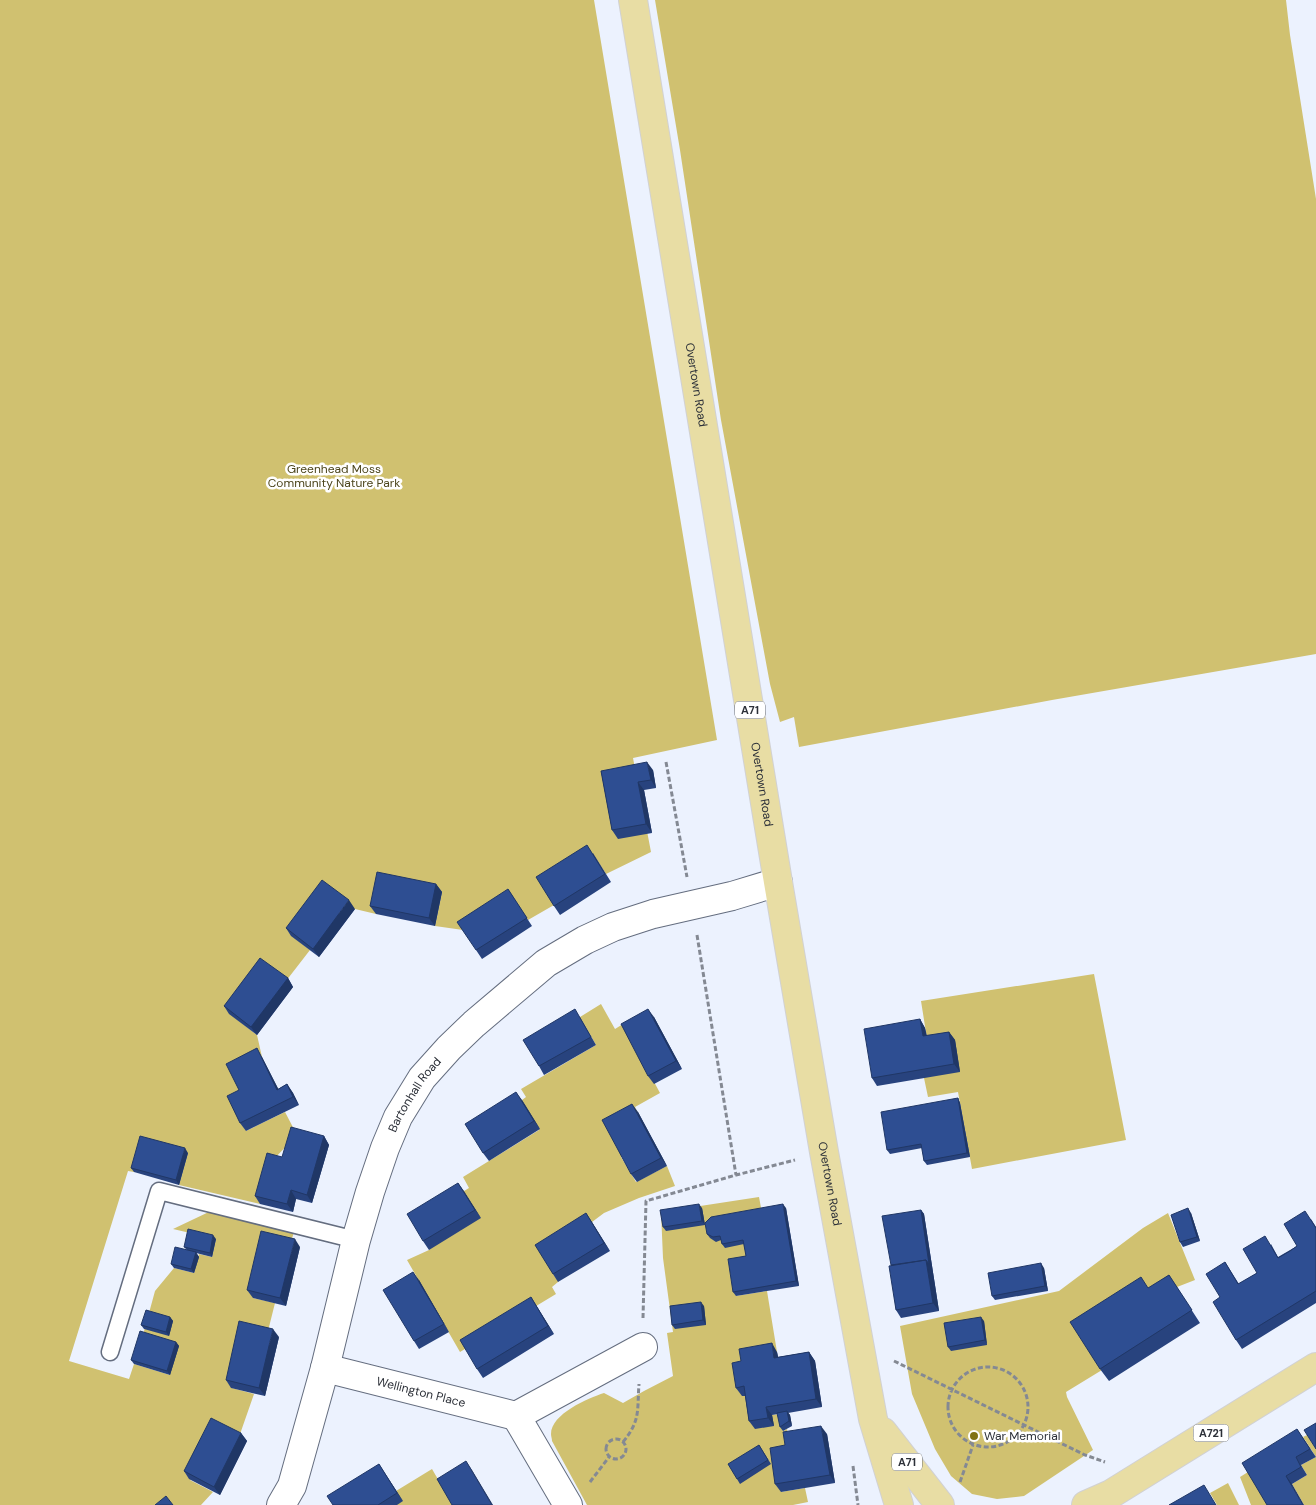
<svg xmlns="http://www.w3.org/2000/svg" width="1316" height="1505" font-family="'DM Sans',sans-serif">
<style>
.green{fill:#d0c170}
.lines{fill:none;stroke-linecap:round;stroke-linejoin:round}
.service-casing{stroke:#646d7f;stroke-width:19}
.minor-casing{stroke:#646d7f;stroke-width:30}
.primary-casing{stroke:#d1d1d3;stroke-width:30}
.path{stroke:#848993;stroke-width:3;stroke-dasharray:5 2.5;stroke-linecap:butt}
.service{stroke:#fff;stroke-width:16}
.minor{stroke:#fff;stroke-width:28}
.primary{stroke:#e8dda4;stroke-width:28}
.wall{fill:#28437e}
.shaded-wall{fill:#203766}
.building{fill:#2e4e92;stroke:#203766}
.poi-dot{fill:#817214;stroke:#fff;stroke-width:2}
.labels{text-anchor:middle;stroke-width:5;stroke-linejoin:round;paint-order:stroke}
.shield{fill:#fff;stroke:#6b6e74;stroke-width:1}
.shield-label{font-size:11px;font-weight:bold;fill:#2c3038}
.street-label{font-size:12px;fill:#2c3038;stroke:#fff}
.park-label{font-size:12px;fill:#4c451c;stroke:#fff}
.poi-label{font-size:12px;fill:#2c3038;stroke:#fff;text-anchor:start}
</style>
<rect width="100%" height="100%" fill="#ecf2fe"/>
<path class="green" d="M0,0H594L717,740L633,758L651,852L606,874L592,853L554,905L528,920L514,898L463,930L435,926L442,892L383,880L376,914L355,909L328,888L292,936L310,950L286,981L230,1014L257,1035L262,1057L245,1098L246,1131L285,1112L297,1135L272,1161L260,1204L179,1185L188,1153L142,1140L134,1172L128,1171L69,1361L129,1379L134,1364L170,1375L143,1335L155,1291L174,1268L194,1273L199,1254L212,1257L216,1239L173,1229L213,1210L294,1232L290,1245L253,1298L275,1303L267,1335L232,1388L254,1394L239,1437L190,1480L213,1492L201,1505H0Z
M655,0H1286L1290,35L1316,199V654L1052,700L799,747L794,717L780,722L770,684L721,420L680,150Z
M1094,974L1126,1140L972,1169L958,1092L928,1097L924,1078L928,1045L921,1001Z
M601,1004L615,1029L623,1024L660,1093L635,1107L638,1113L608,1129L622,1155L621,1157L636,1182L667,1166L675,1186L639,1198L604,1213L592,1222L558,1282L552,1287L556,1294L460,1352L407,1260L429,1250L464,1191L469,1188L463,1177L539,1130L522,1100L526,1097L521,1089L596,1045L580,1017Z
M759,1197L762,1213L723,1240L746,1244L749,1261L736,1296L767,1291L777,1352L745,1357L742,1396L750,1395L772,1415L780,1414L783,1431L787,1429L791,1453L781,1492L805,1488L808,1502L793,1505H587L552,1441C552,1439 551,1436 551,1434C551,1414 588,1398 604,1393L623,1403L644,1391L673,1376L667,1333L673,1332L663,1258L661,1212Z
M1168,1213L1195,1280L1177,1287L1157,1300L1102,1370L1066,1392L1067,1397L1093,1450L1024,1496L997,1499L972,1494L951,1476L935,1449L912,1394L900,1326L1059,1291L1143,1228Z
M1307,1435L1316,1449V1505H1304L1292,1484L1307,1475L1301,1465L1316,1457L1303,1437Z
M432,1469L453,1505H397L396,1491Z
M1248,1472L1268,1505H1251L1240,1477Z
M1228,1483L1239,1505H1217L1210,1493Z"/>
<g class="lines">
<g class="service-casing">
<path id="service" d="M110,1352L159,1191L356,1240"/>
</g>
<g class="minor-casing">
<g id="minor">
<path id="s1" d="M325,1368L516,1416L643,1347"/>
<path d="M516,1416L568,1505"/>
<path id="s2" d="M281,1505L292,1486L325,1368L356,1240L370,1192L385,1148L398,1117L422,1078L449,1048L474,1024L546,963L585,940L613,927L653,914L732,896L778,882"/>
</g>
</g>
<g class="primary-casing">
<g id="primary">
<path id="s3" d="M633,0L778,882L824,1152L873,1419L899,1505"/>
<path d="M883,1432L940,1505"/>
<path d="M1086,1505L1111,1494L1316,1367"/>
</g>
</g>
<path class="path" d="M666,762L687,877
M697,935L736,1175
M643,1318L646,1201L736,1175L795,1160
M894,1361L1085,1455L1105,1462
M948 1407a40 40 0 1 1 80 0a40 40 0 1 1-80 0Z
M606 1449a10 10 0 1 1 20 0a10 10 0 1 1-20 0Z
M623,1442C641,1420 637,1410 639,1384
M853,1466L858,1505
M590,1482L609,1457
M960,1482L973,1445"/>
<use href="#service" class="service"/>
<use href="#minor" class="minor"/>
<use href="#primary" class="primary"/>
</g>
<path class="wall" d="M653,770L656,788L644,790L652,833L618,839L612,830L601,771Z
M593,853L611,882L560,915L554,906Z
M436,884L442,892L435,926L376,914L370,906Z
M508,889L532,926L482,959L476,950Z
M355,909L319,957L291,936L286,928Z
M288,978L293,987L257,1035L229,1014L224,1006Z
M580,1017L596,1045L544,1075L539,1066Z
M654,1017L682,1069L654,1084L648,1076Z
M920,1019L925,1028L927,1036L949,1032L955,1040L960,1072L877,1086L872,1078Z
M262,1057L278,1089L287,1084L293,1093L299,1105L246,1131L240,1123L239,1090Z
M958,1098L960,1103L970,1157L927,1165L924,1161L922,1148L890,1154L887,1150Z
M522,1100L540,1129L489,1161L483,1153Z
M638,1112L667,1166L637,1182L631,1174Z
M324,1136L329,1145L312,1203L296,1199L293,1212L260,1204L255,1196L282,1157Z
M188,1153L179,1185L134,1172L131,1168Z
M458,1183L481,1218L429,1250L423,1241Z
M702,1208L705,1225L666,1231L663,1227Z
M786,1208L799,1286L736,1296L733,1292L746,1256L744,1244L725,1248L722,1244L721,1240L716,1242L710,1238L707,1234Z
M921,1210L924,1214L939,1311L901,1318L896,1310L891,1265Z
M586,1213L610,1251L558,1282L553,1274Z
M1191,1213L1200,1241L1183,1247L1180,1242Z
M1311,1219L1316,1227V1303L1242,1349L1236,1340L1220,1297L1225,1262L1239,1284L1257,1273L1271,1244L1278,1257L1297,1246Z
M216,1239L212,1257L196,1253L199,1257L194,1273L174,1268L171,1264L187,1250L184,1247Z
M300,1247L286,1306L253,1298L247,1290Z
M1044,1268L1048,1291L995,1300L992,1296Z
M1169,1275L1200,1323L1109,1381L1100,1369L1149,1288Z
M419,1280L449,1332L419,1349L414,1341Z
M531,1297L554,1334L483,1378L477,1369Z
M704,1306L706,1325L675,1329L672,1325Z
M170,1317L173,1321L169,1336L144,1329L141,1325Z
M984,1321L987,1345L951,1351L948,1347Z
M279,1337L265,1396L231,1388L226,1380Z
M176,1342L179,1346L170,1375L134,1364L131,1360Z
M777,1352L778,1357L809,1352L815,1361L822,1407L788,1413L790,1415L792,1426L783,1431L780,1427L778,1414L772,1415L774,1426L755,1429L749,1421L745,1396H742L736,1388Z
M1297,1429L1316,1457L1301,1465L1307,1475L1292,1484L1267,1505Z
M241,1433L247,1441L220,1495L189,1479L184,1471Z
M827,1434L835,1483L781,1492L775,1484L785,1445Z
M759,1445L771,1464L740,1484L737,1479Z
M379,1464L403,1501L397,1505H333Z"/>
<path class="shaded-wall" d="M647,762L653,770L656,788L651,780Z
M638,782L644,790L652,833L646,824Z
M436,884L442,892L435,926L429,918Z
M349,900L355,909L319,957L313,949Z
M288,978L293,987L257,1035L251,1027Z
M648,1009L654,1017L682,1069L676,1061Z
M920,1019L925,1028L928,1045L923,1036Z
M949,1032L955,1040L960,1072L954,1064Z
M257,1048L262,1057L283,1098L277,1090Z
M287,1084L293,1093L299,1105L293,1097Z
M516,1092L522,1100L540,1129L534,1121Z
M958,1098L960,1103L970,1157L967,1153Z
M632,1104L638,1112L667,1166L661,1158Z
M324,1136L329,1145L312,1203L307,1195Z
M185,1148L188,1153L179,1185L176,1180Z
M458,1183L464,1191L481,1218L475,1210Z
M291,1190L296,1199L293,1212L287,1204Z
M699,1204L702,1208L705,1225L702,1221Z
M783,1204L786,1208L799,1286L796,1281Z
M1188,1208L1191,1213L1200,1241L1197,1237Z
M921,1210L924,1214L939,1311L933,1303L926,1260Z
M586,1213L592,1222L610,1251L604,1243Z
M213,1235L216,1239L212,1257L210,1253Z
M295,1239L300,1247L286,1306L280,1298Z
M196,1252L199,1257L194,1273L191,1269Z
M1041,1263L1044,1268L1048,1291L1045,1286Z
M413,1272L419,1280L449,1332L444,1324Z
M531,1297L536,1305L554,1334L548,1326Z
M701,1302L704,1306L706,1325L703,1320Z
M170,1317L173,1321L169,1336L166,1332Z
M981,1317L984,1321L987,1345L985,1340Z
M273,1329L279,1337L265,1396L259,1388Z
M176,1342L179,1346L170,1375L167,1371Z
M772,1343L777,1352L780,1366L774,1358Z
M809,1352L815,1361L822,1407L816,1399Z
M766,1407L772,1415L774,1426L768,1418Z
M787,1411L790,1415L792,1426L789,1421Z
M821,1426L827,1434L835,1483L830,1475Z
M241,1433L247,1441L220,1495L214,1487Z
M466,1461L472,1470L493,1505H492Z
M379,1464L384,1472L403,1501L397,1493Z
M1286,1476L1292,1484L1304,1505H1303Z"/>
<path class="building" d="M647,762L651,780L638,782L646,824L612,830L601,771Z
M587,845L605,874L554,906L536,877Z
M377,872L436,884L429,918L370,906Z
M322,880L349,900L313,949L286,928Z
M508,889L527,918L476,950L457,922Z
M260,958L288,978L251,1027L224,1006Z
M575,1009L591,1037L539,1066L523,1040Z
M648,1009L676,1061L648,1076L621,1024Z
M920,1019L923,1036L949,1032L954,1064L872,1078L864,1029Z
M257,1048L277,1090L287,1084L293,1097L240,1123L227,1096L239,1090L226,1064Z
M516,1092L534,1121L483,1153L465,1124Z
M958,1098L967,1153L924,1161L921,1144L887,1150L881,1112Z
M632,1104L661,1158L631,1174L602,1120Z
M291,1127L324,1136L307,1195L291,1190L287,1204L255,1196L267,1153L282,1157Z
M140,1136L185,1148L176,1180L131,1168Z
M458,1183L475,1210L423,1241L407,1214Z
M699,1204L702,1221L663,1227L660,1210Z
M783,1204L796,1281L733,1292L728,1259L746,1256L743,1240L722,1244L720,1236L713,1237L707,1234L705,1223L711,1217Z
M1188,1208L1197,1237L1180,1242L1171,1215Z
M921,1210L929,1264L926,1260L891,1265L882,1216Z
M1305,1211L1316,1228V1291L1236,1340L1213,1302L1220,1297L1206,1274L1225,1262L1238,1284L1257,1273L1243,1249L1265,1236L1278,1258L1290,1251L1297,1246L1284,1224Z
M586,1213L604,1243L553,1274L535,1245Z
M188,1229L213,1235L210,1253L184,1247Z
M261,1231L295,1239L280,1298L247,1290Z
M175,1247L196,1252L191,1269L171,1264Z
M926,1260L933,1303L896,1310L889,1266Z
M1041,1263L1045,1286L992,1296L988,1273Z
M413,1272L444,1324L414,1341L383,1290Z
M1169,1275L1192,1310L1100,1369L1070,1322L1141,1277L1148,1288Z
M531,1297L548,1326L477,1369L460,1340Z
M701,1302L703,1320L672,1325L670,1306Z
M146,1310L170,1317L166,1332L141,1325Z
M981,1317L985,1340L948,1347L944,1323Z
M239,1321L273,1329L259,1388L226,1380Z
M140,1331L176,1342L167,1371L131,1360Z
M772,1343L774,1358L809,1352L816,1399L766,1407L768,1418L749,1421L744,1386L736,1388L732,1363L741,1361L739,1349Z
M787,1411L789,1421L780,1427L777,1413Z
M211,1418L241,1433L214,1487L184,1471Z
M1316,1423V1449L1304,1430Z
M821,1426L830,1475L775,1484L770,1448L785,1445L783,1432Z
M1297,1429L1310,1449L1296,1457L1301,1467L1286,1476L1303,1505H1267L1242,1463Z
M759,1445L768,1460L737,1479L728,1464Z
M466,1461L492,1505H452L437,1479Z
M379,1464L397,1493L378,1505H333L327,1496Z
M1204,1485L1216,1505H1169Z
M166,1496L173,1505H155Z"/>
<circle class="poi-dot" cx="974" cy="1436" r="5"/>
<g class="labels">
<g class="shield">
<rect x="735" y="701.5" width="30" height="17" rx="4"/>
<rect x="1193.5" y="1424.5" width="35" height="17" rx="4"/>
<rect x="892" y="1453.5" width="30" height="17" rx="4"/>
</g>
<g class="shield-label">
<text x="750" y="714">A71</text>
<text x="1211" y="1437">A721</text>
<text x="907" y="1466">A71</text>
</g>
<g class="street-label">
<text dy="4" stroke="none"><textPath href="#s3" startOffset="390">Overtown Road</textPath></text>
<text dy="4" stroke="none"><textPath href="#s3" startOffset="795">Overtown Road</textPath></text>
<text dy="4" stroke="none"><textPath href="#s2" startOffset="434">Bartonhall Road</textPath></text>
<text dy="4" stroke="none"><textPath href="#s3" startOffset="1200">Overtown Road</textPath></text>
<text dy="4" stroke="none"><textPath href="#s1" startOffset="99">Wellington Place</textPath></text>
</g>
<g class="park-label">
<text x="334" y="473">Greenhead Moss<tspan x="334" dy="14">Community Nature Park</tspan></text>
</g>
<g class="poi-label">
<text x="984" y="1440">War Memorial</text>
</g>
</g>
</svg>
